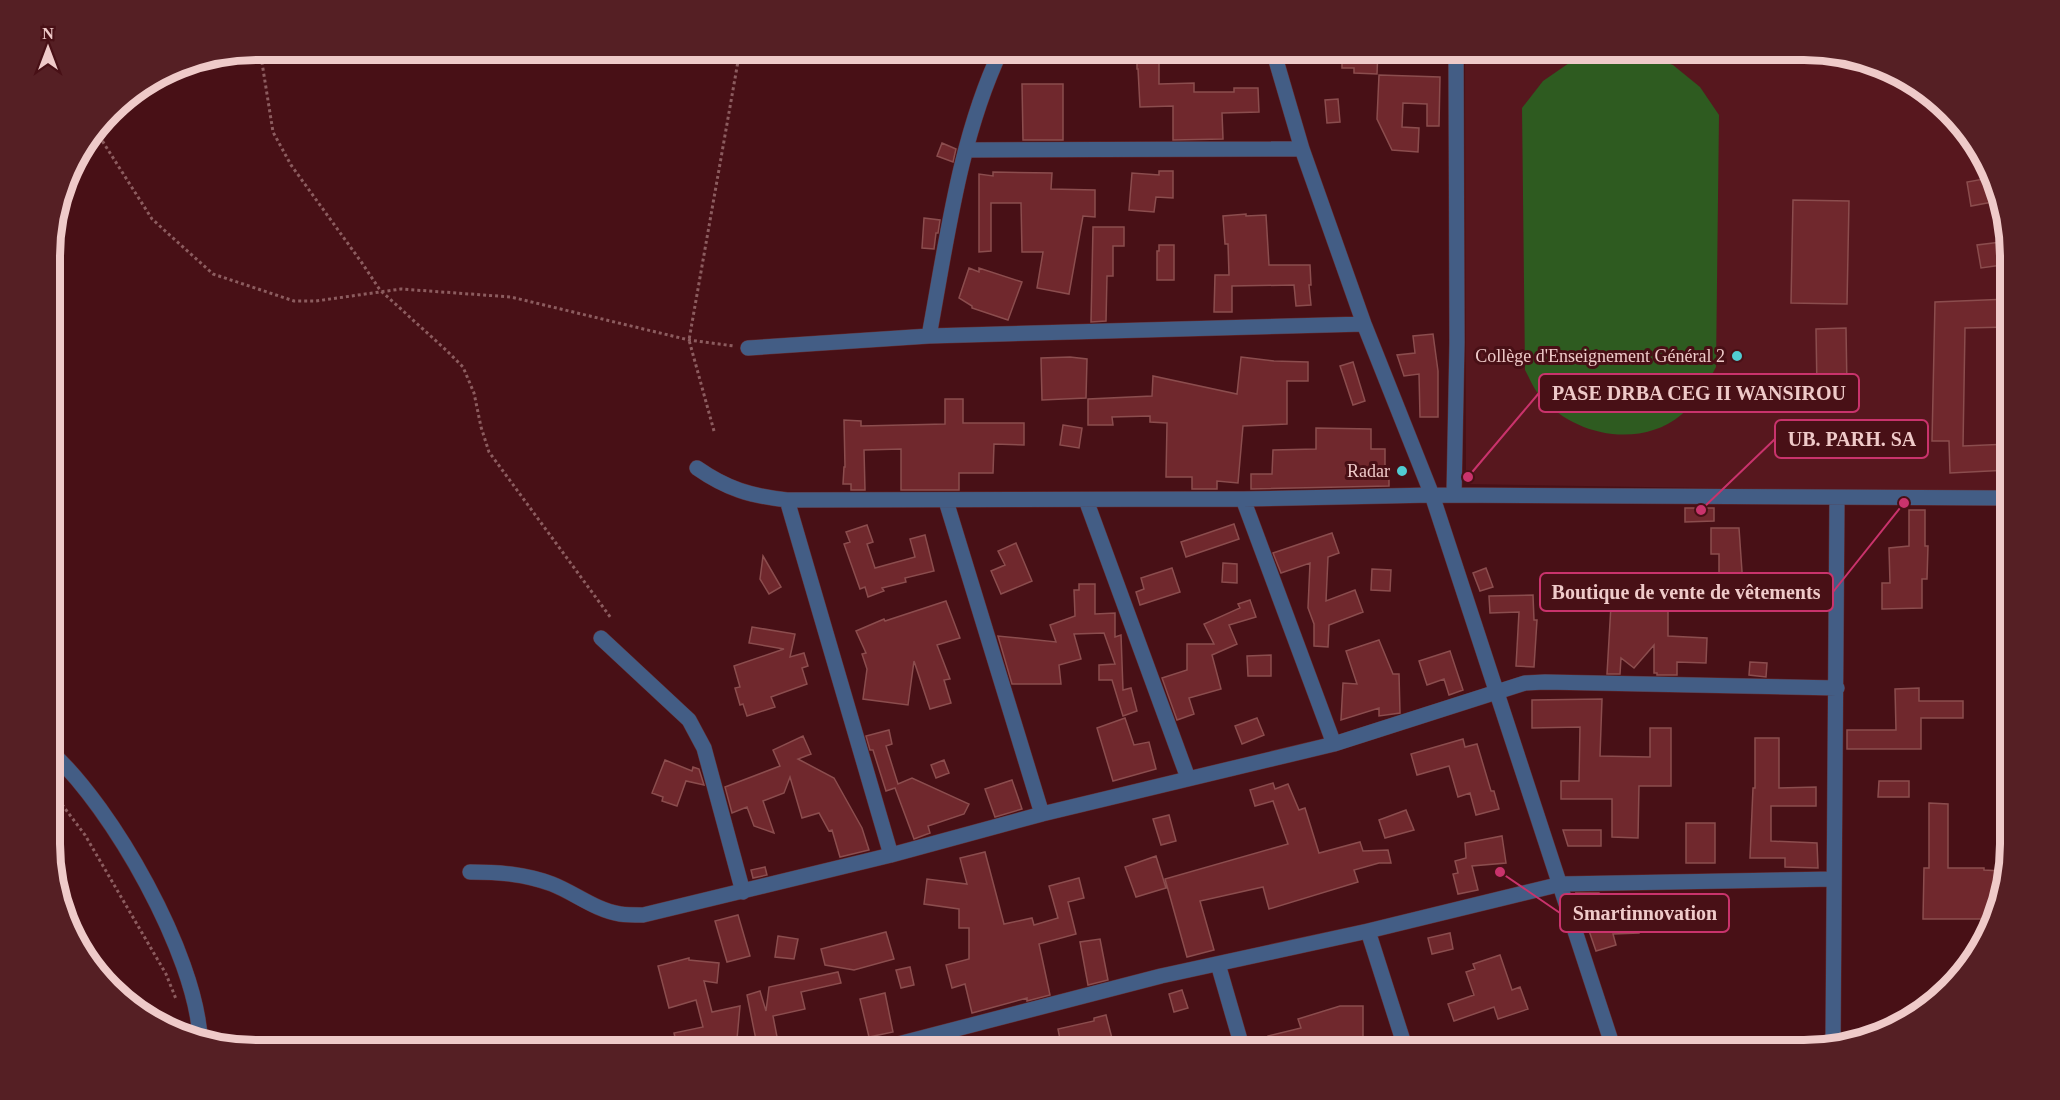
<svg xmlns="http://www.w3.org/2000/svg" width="2060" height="1100" font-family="'Times New Roman',serif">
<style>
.built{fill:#57171e}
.green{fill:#2e5b20}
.building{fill:#70282d;stroke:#8b4d4e;stroke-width:1.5}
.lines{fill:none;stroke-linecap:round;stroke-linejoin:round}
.minor-casing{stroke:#632e33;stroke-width:16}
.path{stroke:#8c5c5f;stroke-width:3;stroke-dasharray:3 3;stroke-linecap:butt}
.minor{stroke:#435d85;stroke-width:15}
.poi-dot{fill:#51ccd2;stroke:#481016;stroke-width:2}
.labels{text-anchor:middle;stroke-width:6;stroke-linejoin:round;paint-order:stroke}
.poi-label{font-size:18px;fill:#efcac9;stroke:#481016;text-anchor:end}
.rim{fill:none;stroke:#efcac9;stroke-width:8}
.leader{fill:none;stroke:#c9336c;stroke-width:2}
.callout-dot{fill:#c9336c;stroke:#481016;stroke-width:2}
.callout{fill:#481016;stroke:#c9336c;stroke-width:2}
.callout-label{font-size:20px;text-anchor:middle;font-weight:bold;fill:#efcac9}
</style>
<rect width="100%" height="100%" fill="#481016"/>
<path class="built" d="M1465,50H1804L1896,71L1976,141L2009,229L2010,493L1466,484Z"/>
<path class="green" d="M1605,52L1640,53L1673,65L1700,87L1719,115L1716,367C1706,386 1697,401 1681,415C1640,449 1574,436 1541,397C1534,390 1530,379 1525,370L1522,108L1543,81L1572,61Z"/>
<path class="building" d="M1132,50H1153L1157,60H1159V84L1194,83V92H1234V88H1258L1259,112L1222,113L1223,139L1173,140V106L1140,107L1138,69H1137V62Z
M1342,50H1378L1377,74L1354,73V68H1342Z
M1379,75L1440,77L1439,126H1427V104L1403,103L1402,127L1419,128L1418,152L1392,150L1377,119Z
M1022,84H1063V140H1023Z
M1338,99L1340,122L1327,123L1325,100Z
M942,143L956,149L953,162L937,156Z
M1159,171H1173V198L1156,197L1154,212L1129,210L1132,173L1159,175Z
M993,172L1052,173L1051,189L1095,190V217L1083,216L1069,294L1037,288L1043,252H1022L1021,203H991V251L979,252V174L993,176Z
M1989,178L1998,201L1971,206L1967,182Z
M1793,200L1849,201L1847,304L1791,303Z
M1246,214V216L1266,215L1269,265H1310L1311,285H1309L1311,305L1296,306L1294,285L1232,286V312H1214L1215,275H1229L1228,244H1225L1223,216Z
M924,218L940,220L938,233H936L934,249L922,248Z
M1093,227H1124V246H1113V276H1107L1106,321L1091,322Z
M2009,241V264L1981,268L1977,245Z
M1159,245H1174V280H1157V251H1159Z
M969,268L979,272V268L1022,282L1008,320L972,308V306L959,298Z
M2009,299V327L1965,328L1963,446L2009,444V470L1950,473L1949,441H1932L1935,302Z
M1846,328L1847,388L1817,389L1816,329Z
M1433,334L1438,371V417H1420L1419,374L1404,376L1397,355L1415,353L1413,336Z
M1070,357L1087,359L1086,398L1042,400L1041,358Z
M1241,357L1274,361L1308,362V381H1287V424L1243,426L1238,483L1217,481V489H1192V477H1166L1167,423L1150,422V416L1112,417L1113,425H1088V399L1152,396L1153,376L1237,394Z
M1353,362L1365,401L1353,405L1340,366Z
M945,399H963V423H1024V445L994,444L993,473H959V490H901V449L864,450L865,490H851V484H843L844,467H845L844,420L861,421V426L945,424Z
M1063,425L1082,428L1079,448L1060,445Z
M1316,428L1371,429V449H1385V471H1389V486L1251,489V474H1272L1273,450L1316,449Z
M1685,508H1714V521L1685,522Z
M1909,510H1925V546H1928L1927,579H1922V608L1882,609V583H1890L1889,548L1909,546Z
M1234,524L1239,539L1186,557L1181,542Z
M867,525L873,542L867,544L875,568L915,557L910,539L925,535L934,571L905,578L906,582L882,588L884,591L868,597L865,587L860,589L844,544L850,542L846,532Z
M1711,528H1739L1743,586L1719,587V554H1711Z
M1332,533L1339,553L1328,557L1326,601L1355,590L1363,612L1329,625L1328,647L1314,646V624L1308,608L1310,563L1281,573L1273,553Z
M1016,543L1032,581L1001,594L991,571L1005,565L998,551Z
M763,556L781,587L769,594L760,579Z
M1223,563L1237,564V583L1222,582Z
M1172,568L1180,592L1140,605L1136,592L1144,589L1141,578Z
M1486,568L1493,587L1480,591L1473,573Z
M1372,569L1391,570L1390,591L1371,590Z
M1079,584H1095V614L1115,613V637L1121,635L1123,690L1131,688L1137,711L1123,716L1112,680H1099V665L1115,664L1104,633L1074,634L1081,659L1059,665L1061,684H1012L998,636L1056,642L1050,625L1075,616L1074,590H1079Z
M1612,588L1650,590L1649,598L1660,597L1668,607V636L1707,638L1706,663L1677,662V675H1657V673H1654V645L1634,668L1621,658L1620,674H1607Z
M1533,595L1534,620H1537L1534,667L1516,666L1519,612L1490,613L1489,596Z
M1250,600L1256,617L1229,625L1237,644L1212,655L1221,689L1189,698L1194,714L1177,720L1162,678L1187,670V644H1214L1204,624L1240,608L1238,604Z
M946,601L960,638L937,645L950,679L944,680L951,703L930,709L914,661L908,705L863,699L867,669L862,654L866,653L856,631L884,619L885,621Z
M752,627L795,634L790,657L804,653L808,666L802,668L807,684L771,697L775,707L747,716L743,704L740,705L735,688L740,687L734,666L784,649L749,643Z
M1379,640L1393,674H1399L1400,713L1379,716V708L1341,720L1343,683L1357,684L1346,651Z
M1450,651L1463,690L1449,695L1444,679L1427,685L1419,661Z
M1271,655V676H1248L1247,656Z
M1750,662L1767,663L1766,677L1749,675Z
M1919,688V701H1963V718H1921V749H1847V730H1896L1895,689Z
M1602,699L1600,756L1650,757V728H1671V786H1639L1638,838L1612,837V799H1561V781H1579L1580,727L1532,728V700Z
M1125,718L1134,745L1149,742L1156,769L1113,781L1097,728Z
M1257,718L1264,735L1242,744L1235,726Z
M889,730L892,744L886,746L898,784L912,778L969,804L964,814L928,826L930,833L914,839L895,788L886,791L873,750H870L866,736Z
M803,736L811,754L798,759L834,778L862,828L869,850L840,857L832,830L829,831L819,813L802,818L790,777L784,793L763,801L774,833L754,826L747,807L732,813L725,787L780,766L773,750Z
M1755,738H1779V788L1816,787V806H1771V841L1817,843L1818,868L1785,867V858H1750L1753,788H1755Z
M1463,739L1465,747L1477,744L1491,791H1494L1499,809L1476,815L1470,793L1458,797L1449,766L1417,775L1411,754Z
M665,760L692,771L693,767L699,769L704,785L686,781L677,806L662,801L663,797L652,793Z
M944,760L949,773L936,778L931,765Z
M1012,780L1022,809L995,817L985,789Z
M1879,781H1909V797H1878Z
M1273,783L1275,789L1288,784L1299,810L1305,808L1319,853L1360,842L1363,851L1388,850L1391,863H1379L1354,870L1358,882L1269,909L1263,887L1200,901L1214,950L1187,957L1165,879L1288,844L1273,801L1255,806L1250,790Z
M1929,803L1948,804V868H1984V870L2002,871V881L1993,919H1923L1924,868H1929Z
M1406,810L1414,830L1385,838L1379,820Z
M1169,815L1176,841L1161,845L1153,819Z
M1686,823H1715V863H1686Z
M1563,830H1601V846H1568Z
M1502,836L1506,863L1472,866L1478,890L1458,894L1453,874L1458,873L1455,861L1466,858L1465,843Z
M985,852L1004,924L1032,918L1034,925L1058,918L1049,886L1079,878L1084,898L1068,902L1076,934L1039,944L1050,995L1027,1001V998L972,1013L965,984L952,988L946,965L969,959V928H959V909L924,904L927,879L967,884L960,858Z
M1156,856L1166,888L1136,897L1125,867Z
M765,867L767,875L753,878L751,870Z
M1576,893H1599L1601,899L1638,897L1639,933L1613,934L1616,945L1596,951Z
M738,915L750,956L727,962L715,921Z
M886,932L894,959L854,970L825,965L821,949Z
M1450,933L1453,949L1432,954L1428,938Z
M778,936L798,939L794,959L775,957Z
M1100,939L1108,980L1088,985L1080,942Z
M1500,955L1512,990L1520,987L1528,1009L1498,1019L1494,1007L1454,1021L1448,1004L1474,995L1466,972L1475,969L1473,964Z
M689,958V960L719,963L717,983L704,981L712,1012L740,1006L736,1050H720L721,1041L678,1050L674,1033L703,1027L696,1000L669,1008L658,966Z
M910,967L914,985L901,988L896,970Z
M838,972L841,983L801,992L805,1009L773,1016L779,1047L758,1050L747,995L760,991L766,1011L769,987Z
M1182,990L1188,1008L1174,1012L1169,994Z
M885,993L893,1032L869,1037L860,999Z
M1340,1006H1363V1040L1366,1050H1272L1268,1036L1301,1028L1298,1019Z
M1106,1015L1115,1050H1062L1058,1029L1094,1021V1018Z"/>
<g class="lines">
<g class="minor-casing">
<path id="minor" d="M1273,50L1302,149L1364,324L1432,495L1614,1050
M966,150L1302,149
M929,336C947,240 959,139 1001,50
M748,348L929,336L1364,324
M697,468C727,489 751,496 787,500L1243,499L1432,495L2010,498
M1454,495L1457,342L1456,50
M1243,499L1334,744
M787,500L891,855
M1086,500L1188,778
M946,501L1042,814
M601,638L689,720L704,748L743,892
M51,752C113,808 195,954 200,1037
M470,872C499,872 525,874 552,884C575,893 595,910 620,914C627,915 635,915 643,915L891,855L1042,814L1334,744L1525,683L1545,682L1837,688
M1368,931L1406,1050
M1218,964L1243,1050
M1833,1045L1837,498
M875,1050L1161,976L1368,931L1561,884L1834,879"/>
</g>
<path class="path" d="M260,50L273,132L291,165L362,263L380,290L446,350L463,367L474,393L481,427L489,452L611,618
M96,131L152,219L213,274L294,301H316L401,289L511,297L689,340L734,346
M714,431L689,340L740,50
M51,790L85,835L166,974L176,999"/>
<use href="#minor" class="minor"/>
</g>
<g class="poi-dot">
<circle cx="1737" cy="356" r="6"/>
<circle cx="1402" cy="471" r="6"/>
</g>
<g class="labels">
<g class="poi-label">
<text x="1725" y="362">Collège d'Enseignement Général 2</text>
<text x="1390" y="477">Radar</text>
</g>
</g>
<path d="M0 0H2060V1100H0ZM256 60H1804A196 196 0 0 1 2000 256V844A196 196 0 0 1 1804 1040H256A196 196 0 0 1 60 844V256A196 196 0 0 1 256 60Z" fill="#551f24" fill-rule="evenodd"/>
<path class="rim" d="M256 60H1804A196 196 0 0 1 2000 256V844A196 196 0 0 1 1804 1040H256A196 196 0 0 1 60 844V256A196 196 0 0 1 256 60Z"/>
<path class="leader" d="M1468 477L1539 393M1701 510L1775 439M1904 503L1833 592M1500 872L1560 913"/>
<g class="callout-dot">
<circle cx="1468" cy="477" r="6"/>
<circle cx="1701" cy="510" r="6"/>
<circle cx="1904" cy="503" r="6"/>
<circle cx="1500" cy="872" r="6"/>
</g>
<g class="callout">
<rect x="1539" y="374" width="320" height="38" rx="6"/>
<rect x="1775" y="420" width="153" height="38" rx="6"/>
<rect x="1540" y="573" width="293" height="38" rx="6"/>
<rect x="1560" y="894" width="169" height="38" rx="6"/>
</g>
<g class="callout-label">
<text x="1699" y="400">PASE DRBA CEG II WANSIROU</text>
<text x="1852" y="446">UB. PARH. SA</text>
<text x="1686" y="599">Boutique de vente de vêtements</text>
<text x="1645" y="920">Smartinnovation</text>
</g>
<g transform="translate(48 48)" stroke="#481016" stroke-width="4.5" paint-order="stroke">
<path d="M0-4.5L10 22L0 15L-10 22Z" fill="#efcac9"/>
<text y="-9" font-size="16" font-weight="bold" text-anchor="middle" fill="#efcac9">N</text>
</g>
</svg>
